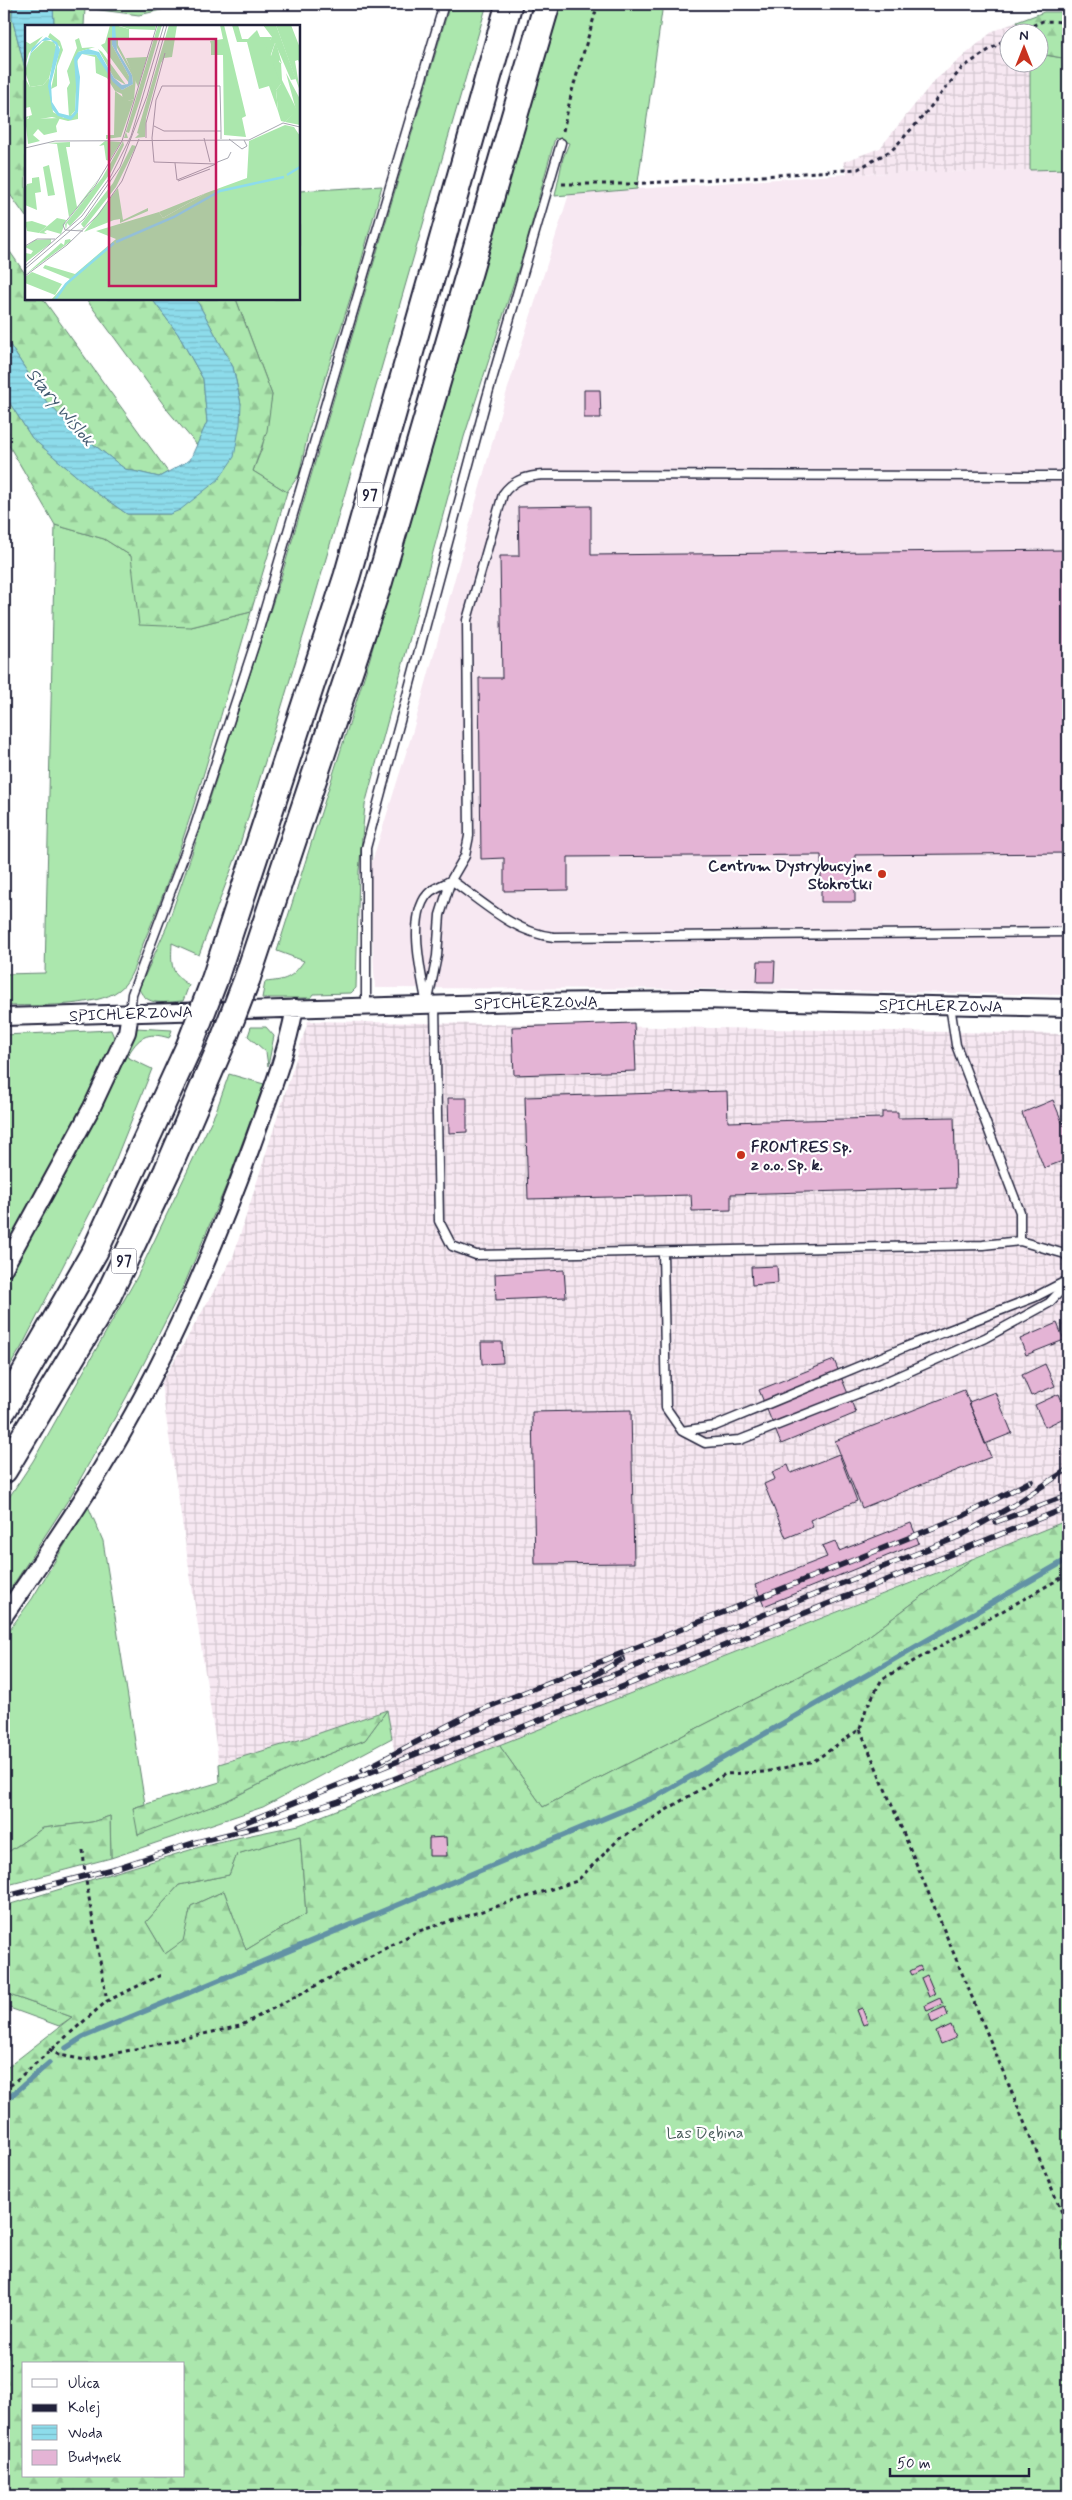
<svg xmlns="http://www.w3.org/2000/svg" width="1072" height="2500" font-family="Mynerve,sans-serif">
<style>
.built{fill:#f7e8f2}
.industrial{fill:url(#industrial-grid)}
.grass{fill:#abe7ad;stroke:#668474}
.forest{fill:url(#forest-firs);stroke:#668474;fill-rule:evenodd}
.water{fill:url(#water-rules);stroke:#6292a5}
.lines{fill:none;stroke-linecap:round;stroke-linejoin:round}
.stream{stroke:#6292a5;stroke-width:5.5}
.building{fill:#e4b4d5;stroke:#22223b}
.lane-casing{stroke:#22223b;stroke-width:11}
.street-casing{stroke:#22223b;stroke-width:20}
.primary-casing{stroke:#22223b;stroke-width:29}
.path{stroke:#22223b;stroke-width:3;stroke-dasharray:4 4;stroke-linecap:butt}
.lane{stroke:#fff;stroke-width:8}
.street{stroke:#fff;stroke-width:16}
.primary{stroke:#fff;stroke-width:25}
.rail-casing{stroke:#22223b;stroke-width:5.5}
.rail{stroke:#fff;stroke-width:4;stroke-dasharray:11;stroke-linecap:butt}
.primary-bridge-casing{stroke:#22223b;stroke-width:29;stroke-linecap:butt}
.primary-bridge{stroke:#fff;stroke-width:25}
.poi-dot{fill:#c8321e;stroke:#fff;stroke-width:2}
.labels{text-anchor:middle;stroke-width:4.5;stroke-linejoin:round;paint-order:stroke}
.shield{fill:#fff;stroke:#646476;stroke-width:1}
.shield-label{font-size:15px;font-weight:bold;fill:#22223b}
.poi-label{font-size:16px;font-weight:bold;fill:#22223b;stroke:#fff;text-anchor:end}
.street-label{font-size:16px;fill:#22223b;stroke:#fff}
.park-label{font-size:16px;fill:#4b5d5d;stroke:#fff}
.water-label{font-size:18px;font-style:italic;fill:#425a70;stroke:#fff}
.inset-river{fill:none;stroke:#8ddceb;stroke-width:2.5}
.inset-road{fill:none;stroke:#a7a7b1;stroke-width:1}
.view{fill:#c2185b;fill-opacity:0.15;stroke:#c2185b;stroke-width:2.5}
.inset-edge{fill:none;stroke:#22223b;stroke-width:2.5}
</style>
<defs>
<pattern id="industrial-grid" width="8" height="8" patternUnits="userSpaceOnUse" patternTransform="scale(1.25)"><rect width="8" height="8" fill="#f7e8f2"/><path d="M0 4h8M4 0v8" fill="none" stroke="#d3c7d0"/></pattern>
<pattern id="forest-firs" width="22" height="20" patternUnits="userSpaceOnUse" patternTransform="scale(1.25)"><rect width="22" height="20" fill="#abe7ad"/><path d="M5 1l3.5 6h-7zM16 11l3.5 6h-7z" fill="#93c696"/></pattern>
<pattern id="water-rules" width="6" height="5" patternUnits="userSpaceOnUse" patternTransform="scale(1.25)"><rect width="6" height="5" fill="#8ddceb"/><path d="M0 2.5h6" fill="none" stroke="#79bcca"/></pattern>
</defs>
<rect width="100%" height="100%" fill="#fff"/>
<filter id="ink" filterUnits="userSpaceOnUse"><feTurbulence type="fractalNoise" baseFrequency=".02" numOctaves="2"/><feDisplacementMap in="SourceGraphic" scale="10" xChannelSelector="R" yChannelSelector="G"/><feConvolveMatrix kernelMatrix="1 2 1 2 8 2 1 2 1" color-interpolation-filters="sRGB"/></filter>
<g filter="url(#ink)">
<path class="built" d="M1068,169V995L745,989L375,988L370,893L371,865L412,734L502,407L569,194L847,174Z"/>
<path class="industrial" d="M1017,22L1021,32H1010V62L1030,63V170L847,174L843,162L880,148L933,82L993,31Z
M308,1021L1068,1034V1520L400,1784L387,1710L302,1739L219,1764L161,1384L233,1257Z"/>
<path class="grass" d="M450,4H487L309,617L236,857L199,955L172,943C171,964 170,974 189,985L183,1001C165,1002 147,1007 139,989L167,926L198,836L283,571Z
M558,4H663L637,189L555,196L563,158L569,143L555,138L525,248L464,437L365,805L359,871L356,988L351,993L314,994L311,998H262L265,982C286,980 291,979 304,961L277,951L370,658L407,520Z
M1040,54L1068,59V169L1030,170V63L1040,62Z
M382,186L356,280L309,429L299,475L287,492L253,471L262,448L272,395L236,299H299V191Z
M55,525L104,539L131,556L191,627L251,612C218,723 189,837 143,944C137,958 132,981 119,990C96,1008 33,1005 4,1006V974L45,973Z
M251,1027H266L274,1036L268,1066L266,1052L248,1036Z
M136,1028L172,1030L169,1038C147,1031 138,1037 127,1057L152,1069L109,1176L21,1348L4,1375V1282L59,1184Z
M111,1030L115,1040L43,1184L4,1252V1035Z
M229,1074L264,1084L228,1181L185,1283L126,1398L70,1497L4,1599V1505L33,1461L137,1277L216,1111Z
M88,1506L103,1541L145,1804L133,1808L226,1801L290,1769L365,1740L387,1710L392,1738L263,1807L111,1858L110,1816L92,1822L43,1828L4,1855V1637L32,1599Z
M972,1559L850,1650L543,1807L499,1745Z
M300,1835L306,1914L246,1950L224,1891L191,1906L184,1941L165,1954L146,1922L179,1885L229,1875L237,1854Z
M4,1993L72,2017L59,2026L4,2006Z"/>
<path class="forest" d="M4,4H13L12,18L26,72V217L4,186Z
M53,4H187L139,15L85,8L84,26H54Z
M1044,12H1068V59L1040,54V32H1021L1017,22Z
M4,243L26,275V299H43L168,472L159,477L125,469L70,426L46,401L4,336Z
M86,299H152L178,334L203,379L207,422L197,445L169,412Z
M196,299H236L272,395L267,431L253,471L287,492L251,612L191,627L139,625L131,556L104,539L55,525L4,437V394L32,438L94,491L127,514H170L241,404L233,367Z
M1068,1520V2496H4V2070L72,2017L4,1993V1906L213,1843L299,1825L499,1745L543,1807L850,1650L972,1559ZM300,1836L306,1914L246,1950L224,1891L191,1906L183,1941L165,1954L146,1922L179,1885L229,1875L237,1854ZM24,2364H184V2476H24Z
M387,1710L365,1740L290,1769L226,1801L138,1835L133,1808L220,1782L219,1764L302,1739Z
M110,1816L111,1858L4,1886V1855L43,1828L92,1822Z"/>
<path class="water" d="M13,4H53L54,26H26V72L12,18Z
M152,299H196L233,367L241,404L240,424L234,457L219,479L180,510L170,514H127L94,491L32,438L4,394V336L46,401L70,426L125,469L159,477L190,460L207,422L203,379L178,334Z"/>
<g class="lines">
<path class="stream" d="M66,2048L83,2037L655,1797L1068,1559
M4,2102L49,2063"/>
</g>
<path class="building" d="M584,390H600L601,418H584Z
M591,506V555L1068,550V853L855,855V902H821V855L568,857V890L504,891V858L481,859L479,678H502L500,556H519L518,507Z
M758,961H775L774,982H757Z
M634,1023L636,1071L514,1075L512,1027Z
M727,1091L728,1122L882,1118V1112H898V1118L954,1117L956,1188L731,1194V1210L692,1211L691,1195L528,1199L525,1097Z
M448,1098H467V1132L449,1133Z
M1053,1100L1063,1124L1068,1122V1159L1044,1168L1022,1113Z
M777,1266L778,1283L752,1285L751,1267Z
M564,1270L566,1297L496,1300L495,1274Z
M1057,1323L1064,1340L1026,1355L1020,1339Z
M481,1342H502L503,1363L482,1364Z
M834,1360L856,1413L781,1444L759,1390Z
M1045,1364L1055,1386L1031,1396L1022,1375Z
M964,1390L991,1457L862,1508L835,1441Z
M995,1392L1012,1433L985,1444L969,1402Z
M1059,1394L1068,1416L1045,1427L1035,1405Z
M631,1410L634,1563L535,1564L532,1412Z
M839,1454L857,1501L810,1520L813,1527L786,1538L764,1484L775,1479L772,1472L788,1465L791,1473Z
M911,1523L919,1543L764,1606L755,1585L827,1557L822,1546L835,1541L839,1551Z
M446,1837L447,1856H429V1838Z
M920,1966L922,1970L912,1975L910,1971Z
M927,1975L935,1994L929,1997L921,1978Z
M940,1998L943,2004L927,2011L925,2005Z
M945,2007L948,2016L932,2023L929,2014Z
M862,2008L868,2023L863,2025L857,2010Z
M951,2025L956,2038L941,2044L936,2032Z"/>
<g class="lines">
<g class="lane-casing">
<path id="lane" d="M451,880C483,902 514,933 554,937L1068,932
M426,1000C421,973 406,911 431,891C437,887 445,884 451,880
M427,1005L437,956L440,915L451,880L465,856L469,836L467,620L503,494C514,479 527,476 545,475L1068,476
M435,1005L439,1221L452,1246L476,1255L983,1245L1020,1241L1065,1254L1068,1258
M950,1005L956,1045L1020,1212V1241
M366,1007V848L487,397L561,143
M130,1013L132,994L194,829L254,646L444,4
M663,1252L666,1408L682,1431L715,1426L908,1346L1035,1297L1068,1280
M682,1431L705,1443L740,1440L867,1390L985,1338L1049,1303L1068,1283"/>
</g>
<g class="street-casing">
<path id="street" d="M4,1017L525,1002L698,1000L1068,1008
M4,1268L92,1107L127,1032L130,1013
M4,1616C45,1556 87,1496 123,1432C175,1341 216,1244 252,1145C268,1100 286,1056 295,1008"/>
</g>
<g class="primary-casing">
<path id="primary" d="M247,979L379,583L547,4
M214,981L347,576L509,4
M4,1409L95,1251L190,1044
M4,1470L106,1300L167,1171L223,1041"/>
</g>
<path class="path" d="M1018,32L1043,21L1068,22
M563,131L572,91L598,4
M562,184H628L736,178L858,169L892,150L919,121L962,68L1010,36
M860,1729L1068,2227
M83,1850L85,1875L107,2001
M49,2049L59,2055L85,2060L240,2026L416,1932L577,1881L619,1839L725,1774L765,1772L814,1761L860,1729L866,1709L882,1679L1068,1574
M4,2091L107,2001L163,1974"/>
<use href="#lane" class="lane"/>
<use href="#street" class="street"/>
<use href="#primary" class="primary"/>
<g class="rail-casing">
<path id="rail" d="M996,1522L1068,1495
M584,1681L623,1659
M363,1770L468,1715L963,1516L1031,1481
M236,1826L958,1537L1014,1505L1068,1469
M4,1897L116,1868L193,1843L261,1826L339,1801L1068,1507"/>
</g>
<use href="#rail" class="rail"/>
<g class="primary-bridge-casing">
<path id="primary-bridge" d="M223,1041L247,979
M190,1044L214,981"/>
</g>
<use href="#primary-bridge" class="primary-bridge"/>
</g>
</g>
<g class="poi-dot">
<circle cx="882" cy="874" r="5"/>
<circle cx="741" cy="1155" r="5"/>
</g>
<g class="labels">
<g class="shield">
<rect x="357.5" y="482.5" width="25" height="25" rx="4"/>
<rect x="111.5" y="1248.5" width="25" height="25" rx="4"/>
</g>
<g class="shield-label">
<text x="370" y="500">97</text>
<text x="124" y="1266">97</text>
</g>
<g class="poi-label">
<text x="872" y="871">Centrum Dystrybucyjne<tspan x="872" dy="18">Stokrotki</tspan></text>
<text x="751" y="1152" text-anchor="start">FRONTRES Sp.<tspan x="751" dy="18">z o.o. Sp. k.</tspan></text>
</g>
<g class="street-label">
<text transform="translate(536 1002) rotate(-1)" y="6">SPICHLERZOWA</text>
<text transform="translate(941 1005) rotate(1)" y="6">SPICHLERZOWA</text>
<text transform="translate(131 1013) rotate(-2)" y="6">SPICHLERZOWA</text>
</g>
<g class="park-label">
<text x="705" y="2138">Las Dębina</text>
</g>
<g class="water-label">
<text transform="translate(61 407) rotate(50)" y="6">Stary Wislok</text>
</g>
</g>
<g transform="translate(25 25)">
<rect width="275" height="275" fill="#fff"/>
<path d="M93,0H131L130,5L104,4ZM133,0H137L115,75L104,108L101,107L103,113H99ZM144,0H152L147,32L139,33L136,38L121,93L120,112L110,113L114,109L112,108ZM207,0H213L217,14H223L232,5L235,12H247L245,15H239L246,31L250,18L252,21L257,39L254,35L256,59L251,65L253,86L244,61L234,64L222,17H212ZM251,0H266L275,23V39L273,35L270,36L275,66ZM20,15L29,17L32,24L24,53L18,60L5,62L0,46L6,28ZM199,18L204,20L221,91L217,93L221,112L199,110L198,30H186V19ZM122,32L113,62L101,33ZM261,48L275,74V100L260,97L271,85ZM90,66L103,76L109,74L96,112L81,114V110H89ZM4,91L2,94L35,93L31,101L32,107L19,110L13,104L8,110L15,116L3,119L0,92ZM80,116L96,117L84,136L81,135L79,120L74,121ZM98,116L99,120L86,147L57,188L45,201L42,198L41,205L40,199L77,153ZM45,117V122H41L52,182L74,153L62,171L44,192L32,119L22,118ZM107,120L111,121L91,162L58,204L51,205L59,203L56,199L88,158ZM24,140L30,170L23,171L18,142ZM93,163L98,195L123,183V186L95,198V194L89,195L59,207ZM181,168L138,193L134,187ZM32,193L41,195L36,209L22,205L19,207L22,209L14,208ZM26,214V218L0,238V228L6,229L8,226L0,222L10,215ZM45,214L46,216L0,250L36,218L39,220L40,215ZM7,247L37,259L30,270L0,258V252Z" fill="#abe7ad"/>
<path d="M85,0H87V20L104,51V58L76,20L80,18ZM90,0L104,4V14L93,15V20L111,53L109,74L103,76H98L97,69L90,66L82,53L71,48L70,32L57,29L71,30L97,65L108,59L107,50L90,19ZM195,0H199L204,20L186,19L185,16L198,14ZM238,0H251L271,54L266,55L250,18L245,32L238,15H245L247,12ZM25,8L35,16L38,25L32,41V61L26,64L35,22L23,12ZM18,11L4,28L1,38L0,16L5,19ZM54,13L57,23L70,22L53,27L50,86L44,92L42,63L45,58L42,46L52,23L50,15ZM73,24L77,27L101,60L89,53ZM250,35L256,38L257,55L272,85L260,97L256,96L253,86L251,65L256,59L248,39ZM0,53L5,62L18,60L24,53L28,87L39,93L53,87V94L43,96L27,92L3,96L4,91L7,90L5,82L0,83ZM260,100L269,102L275,111V275H26L45,254L18,243L20,240L50,249L91,214L71,206L134,187L138,193L181,168L222,153L224,116ZM7,196L22,201L14,208L2,206L0,197Z" fill="#abe7ad"/>
<path d="M14,152L16,167L10,168L12,185L0,180V164L2,159L7,158V153Z" fill="#abe7ad"/>
<path d="M87,0H90L92,25L107,50L108,59L97,65L88,57L71,30L57,29L52,36L55,52L53,87L46,95L33,91L27,84L23,61L31,20L26,15L17,16L6,28L0,46L7,23L21,12L32,17L35,25L26,58L27,77L34,88L46,91L50,86L51,62L49,33L53,27L63,24L74,27L89,53L97,60L103,59L104,51L87,20Z" fill="#8ddceb"/>
<path class="inset-river" d="M262,150L275,142M91,217L149,192L195,166L259,152M30,275L41,259L89,218"/>
<path class="inset-road" d="M129,101L139,106H196V114M121,113V98L140,28M127,113L131,75L137,61H195L196,106M127,113L129,137L191,139M179,113L185,137M204,114L217,124L222,121L219,115M0,123L30,116L224,115L258,98L275,102M150,138L152,155L191,139M190,138L203,133L206,127M153,156L185,144M58,206L40,205L38,200L70,161L97,116L132,0M0,221L12,214H30M0,241L57,191L86,151L106,111L139,0M0,244L59,194L95,142L122,71L142,0M0,251L42,220L73,190L97,156L114,114"/>
<path class="view" d="M84,14H191V261H84Z"/>
<rect width="275" height="275" class="inset-edge"/>
</g>
<rect width="1072" height="2500" fill="none" stroke="#fff" stroke-width="20"/>
<rect x="10" y="10" width="1052" height="2480" fill="none" stroke="#22223b" stroke-width="2" filter="url(#ink)"/>
<rect x="22" y="2362" width="162" height="115" fill="#ffffff" stroke="#a7a7b1"/>
<rect x="32" y="2379" width="25" height="8" fill="#ffffff" stroke="#a7a7b1"/>
<text x="68" y="2388" font-size="15" fill="#22223b">Ulica</text>
<rect x="32" y="2404" width="25" height="8" fill="#22223b" stroke="#a7a7b1"/>
<text x="68" y="2412" font-size="15" fill="#22223b">Kolej</text>
<rect x="32" y="2425" width="25" height="15" fill="url(#water-rules)" stroke="#a7a7b1"/>
<text x="68" y="2438" font-size="15" fill="#22223b">Woda</text>
<rect x="32" y="2450" width="25" height="15" fill="#e4b4d5" stroke="#a7a7b1"/>
<text x="68" y="2462" font-size="15" fill="#22223b">Budynek</text>
<g transform="translate(1024 48)"><circle r="24" fill="#ffffff" stroke="#a7a7b1"/>
<path d="M0-4L9 19L0 12L-9 19Z" fill="#c8321e"/>
<text y="-8" font-size="14" font-weight="bold" text-anchor="middle" fill="#22223b">N</text>
</g>
<path d="M890 2468v8h139v-8" fill="none" stroke="#22223b" stroke-width="2.5"/>
<text x="897" y="2468" font-size="15" fill="#22223b" stroke="#ffffff" stroke-width="4" paint-order="stroke">50 m</text>
</svg>
